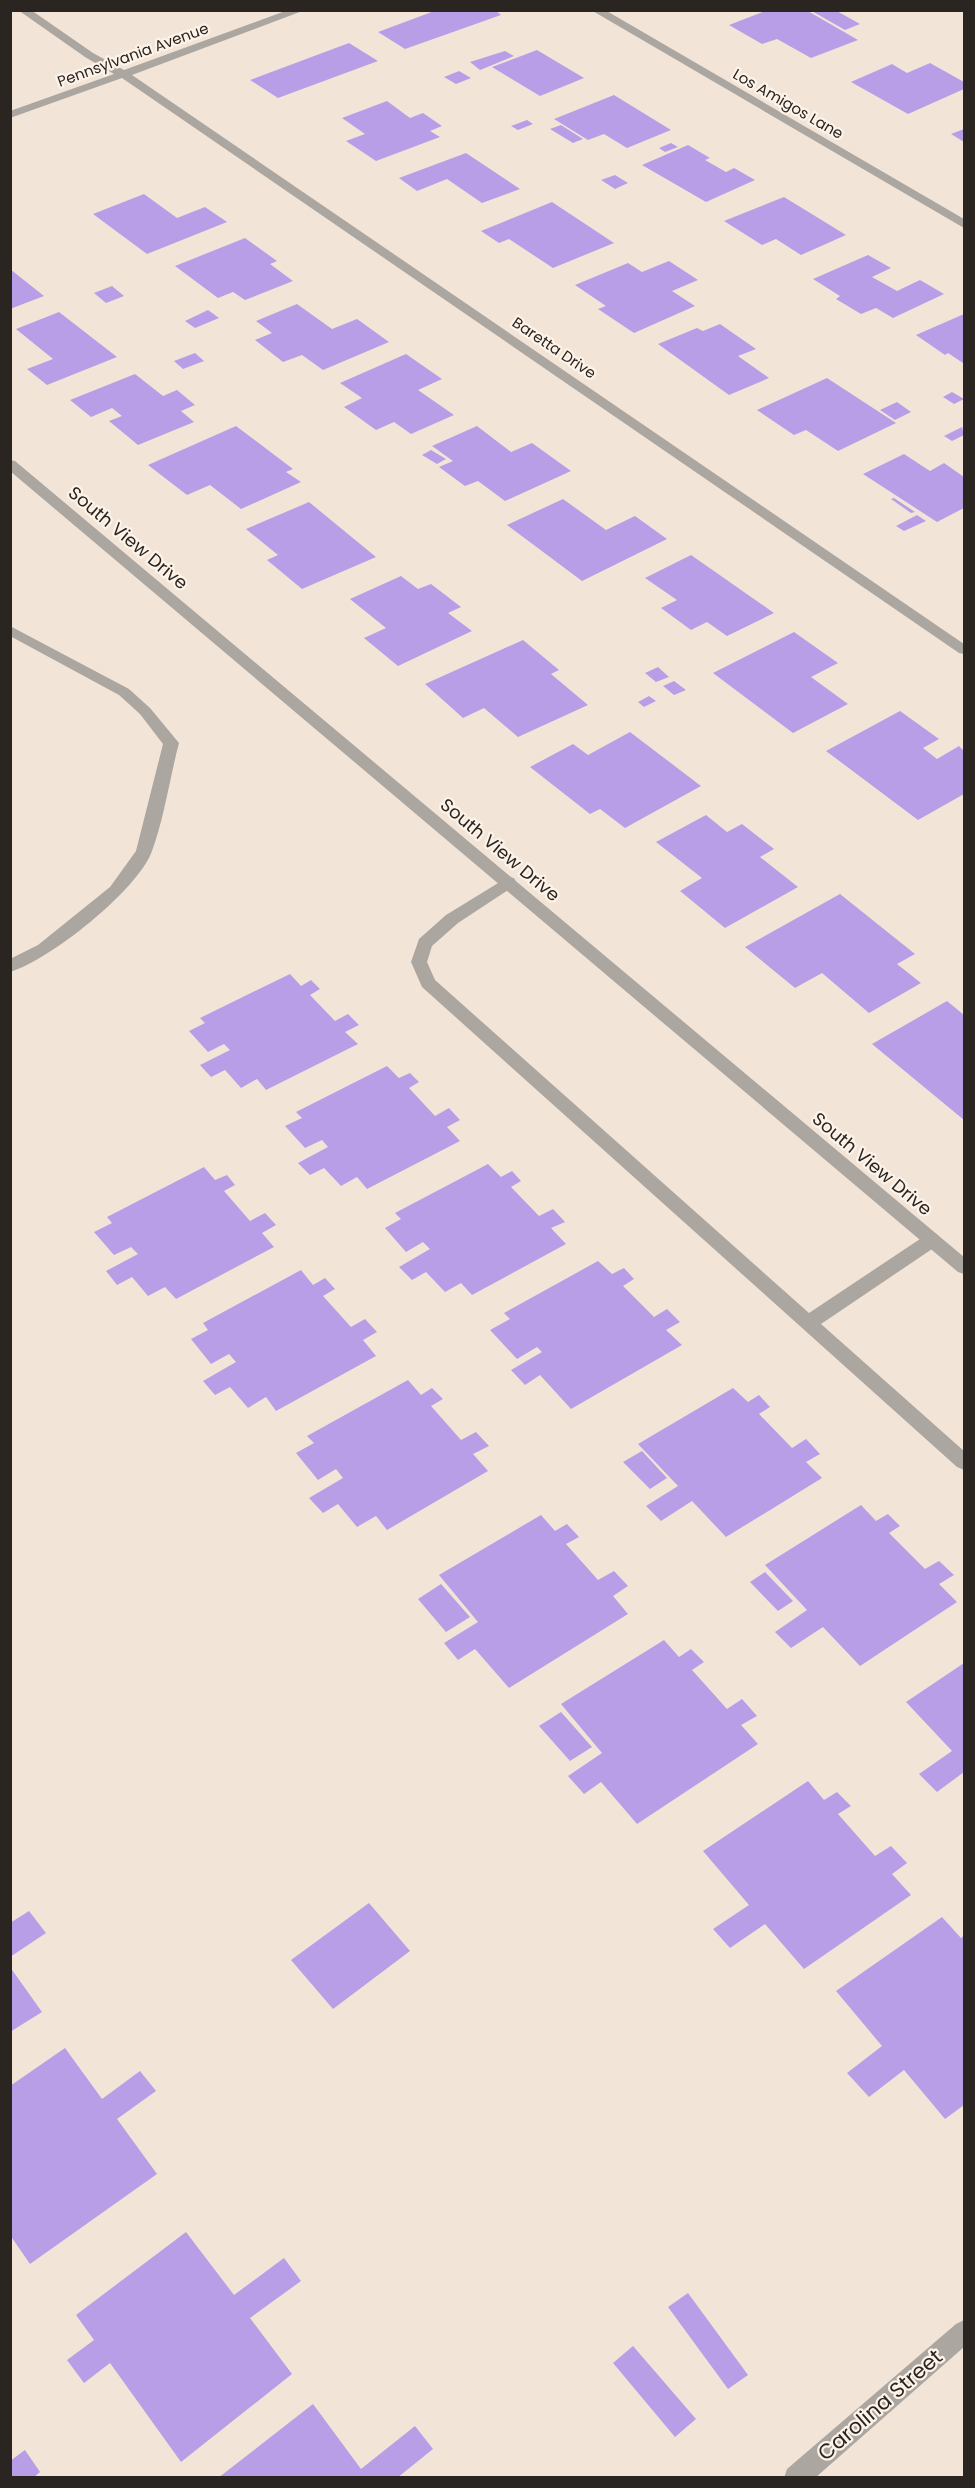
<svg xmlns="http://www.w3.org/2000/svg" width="975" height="2488" font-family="Poppins,sans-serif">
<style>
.building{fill:#b89ee6}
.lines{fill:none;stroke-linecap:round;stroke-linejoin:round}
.lane{fill:#aca6a1;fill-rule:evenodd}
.street{fill:#aca6a1;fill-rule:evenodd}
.labels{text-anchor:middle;stroke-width:4.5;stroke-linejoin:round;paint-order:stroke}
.far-street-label{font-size:15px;fill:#2a2521;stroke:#fdf3e9}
.street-label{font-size:18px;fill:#2a2521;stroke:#fdf3e9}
.near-street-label{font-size:21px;fill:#2a2521;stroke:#fdf3e9}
</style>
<rect width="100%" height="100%" fill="#f2e5d8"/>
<path class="building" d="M437,10H495L501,15L405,49L378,32Z
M768,10H806L858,40L811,58L777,39L762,44L729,25Z
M810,10H835L860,24L845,30Z
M349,43L378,61L278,98L250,80Z
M537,50L584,78L540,96L492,67Z
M505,51L514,56L480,70L470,62Z
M930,63L964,82V89L908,114L851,82L892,64L907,73Z
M459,71L471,78L456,84L444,77Z
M614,95L671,130L627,148L604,134L588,140L554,119Z
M387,101L410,118L423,113L442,126L430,131L440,137L376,161L346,141L365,134L342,118Z
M527,120L533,124L518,130L511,126Z
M561,125L583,139L573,143L550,129Z
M964,129V142L951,134Z
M671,143L678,147L665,152L659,148Z
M688,145L710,158L705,160L726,172L734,168L755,180L706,202L642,165Z
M466,153L520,189L482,203L447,179L417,191L399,178Z
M615,175L628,183L615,189L601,180Z
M144,194L177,218L205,207L227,222L147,254L93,214Z
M784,197L846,235L801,255L776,239L762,245L724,221Z
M552,202L614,243L553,268L509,239L499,243L481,231Z
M245,238L277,261L270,264L293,281L245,300L233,292L218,298L175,266Z
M868,255L891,268L872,277L897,291L920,280L944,294L893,318L876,308L861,314L836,299L840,296L813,279Z
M669,261L698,280L672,291L695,306L634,333L598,309L606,306L575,285L628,263L642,272Z
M10,269L44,296L10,309Z
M112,286L124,296L106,303L94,293Z
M297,304L332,329L357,319L389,342L323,370L302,355L283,362L255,340L272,333L256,321Z
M208,310L219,318L195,328L185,321Z
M59,312L117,357L47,385L27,369L53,359L16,329Z
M964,314L963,363L948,353L945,355L916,335Z
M720,324L756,349L738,356L769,378L729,395L658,344L697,328L703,331Z
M195,353L204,361L183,369L174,361Z
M406,354L442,379L418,390L454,415L411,434L394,422L376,430L344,407L362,398L340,383Z
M135,374L163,396L177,390L195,405L181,411L194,422L138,445L109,421L122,416L112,408L91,417L70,400Z
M827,378L896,423L838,451L806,430L794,435L757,410Z
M952,392L964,399L954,404L943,397Z
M897,402L911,412L895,420L880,410Z
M236,426L293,469L286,472L301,482L241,509L210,485L187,495L148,465Z
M477,426L511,452L532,443L571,471L505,501L478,481L465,486L439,467L453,461L432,446Z
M962,427L964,435L952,441L944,436Z
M431,450L446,459L437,464L422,455Z
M904,454L930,471L944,463L964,477V508L937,522L863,474Z
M894,498L915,512L911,513L891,499Z
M563,499L606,530L635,516L667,539L582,581L507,525Z
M309,502L376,557L302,589L267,560L278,555L246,529Z
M917,515L926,521L904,531L896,526Z
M691,555L774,613L727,636L707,622L691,630L661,608L677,600L645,578Z
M401,576L418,589L431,584L461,607L448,613L472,631L398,666L364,638L386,628L350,599Z
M794,632L838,663L811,677L848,704L793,733L713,673Z
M523,640L559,670L551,674L588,705L518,737L484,708L463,718L425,684Z
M658,667L669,677L656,682L645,673Z
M674,681L686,690L674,695L663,686Z
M649,696L656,701L644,707L638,702Z
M900,711L939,739L923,748L937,759L959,746L964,751V794L918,820L826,751Z
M630,732L701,786L625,828L600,809L590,814L530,767L573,744L588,755Z
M706,815L727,832L742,824L774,849L760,857L798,887L725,928L680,891L702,878L656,842Z
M840,894L915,954L897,964L921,983L869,1013L822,973L795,988L745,947Z
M290,974L301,986L311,980L320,989L310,995L335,1021L348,1014L359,1025L345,1032L358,1044L266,1090L257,1079L241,1088L225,1070L211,1077L200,1065L230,1050L224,1044L208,1052L189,1031L205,1023L200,1018Z
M947,1001L964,1015V1120L872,1044Z
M387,1066L399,1078L410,1073L419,1082L409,1088L435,1116L449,1108L460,1120L447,1127L460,1141L367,1189L357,1177L341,1186L324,1168L310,1175L298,1163L328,1147L322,1140L305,1148L285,1126L302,1118L296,1112Z
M488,1164L501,1177L512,1171L521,1181L511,1187L539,1216L553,1209L565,1222L551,1228L566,1244L472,1295L461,1283L445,1292L426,1272L412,1280L399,1267L430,1249L423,1242L406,1252L385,1228L401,1219L395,1213Z
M204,1167L215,1180L227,1175L235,1185L224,1191L250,1221L265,1213L276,1225L262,1233L274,1247L176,1299L165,1287L148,1296L132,1277L117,1285L106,1271L138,1254L131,1247L114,1255L94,1232L112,1223L107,1217Z
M598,1261L612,1274L624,1268L634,1279L623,1286L654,1317L667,1309L680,1322L666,1330L682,1345L571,1409L540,1375L525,1385L511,1370L542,1352L537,1347L517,1359L490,1330L510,1319L504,1313Z
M301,1270L313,1285L325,1278L335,1289L323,1296L351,1327L365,1319L377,1332L363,1340L376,1356L276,1411L266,1397L248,1408L230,1387L215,1395L203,1381L236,1362L229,1354L211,1364L191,1339L208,1330L203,1323Z
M408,1380L421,1395L432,1388L443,1399L431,1406L461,1440L476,1432L489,1446L473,1454L488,1471L387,1530L376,1516L357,1527L338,1504L323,1513L309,1498L343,1478L336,1469L318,1480L296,1453L314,1443L307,1436Z
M733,1388L748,1402L759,1395L770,1407L759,1414L792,1448L806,1439L820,1454L806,1462L822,1478L726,1537L692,1501L661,1521L646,1506L678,1486L638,1444Z
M642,1451L667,1478L650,1489L623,1462Z
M861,1505L876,1521L888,1514L900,1526L889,1533L925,1569L939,1561L954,1575L939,1584L957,1602L860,1666L823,1627L791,1648L775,1632L807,1610L765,1565Z
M541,1515L555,1531L567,1524L579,1537L566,1544L598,1580L614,1571L628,1586L613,1596L628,1614L509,1688L475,1649L458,1660L444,1643L478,1622L439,1575Z
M765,1572L793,1601L778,1611L750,1582Z
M441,1584L470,1617L446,1632L418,1599Z
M664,1640L679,1657L691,1649L704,1662L692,1670L727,1709L742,1699L757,1716L741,1725L758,1744L637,1824L601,1782L584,1794L568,1776L602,1753L561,1704Z
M964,1663V1772L937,1792L919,1774L952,1751L906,1702Z
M561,1712L592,1747L570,1761L539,1726Z
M808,1781L824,1800L837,1792L851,1806L838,1814L875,1856L891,1846L907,1863L892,1874L911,1895L804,1969L765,1924L730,1948L713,1929L749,1905L703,1851Z
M369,1903L410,1951L333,2009L291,1960Z
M29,1911L46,1933L10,1957V1923Z
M942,1917L961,1938L964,1935V2105L945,2119L904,2070L869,2097L847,2073L882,2046L836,1991Z
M10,1967L42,2012L10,2032Z
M65,2048L102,2099L140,2071L156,2091L117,2119L157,2174L30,2264L10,2235V2086Z
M186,2232L234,2295L284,2258L301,2281L250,2318L292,2374L181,2462L110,2363L84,2383L67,2360L94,2340L76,2315Z
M688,2293L748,2375L728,2389L668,2307Z
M633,2346L696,2419L675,2437L613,2363Z
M313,2404L361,2469L415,2426L433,2449L397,2478H218Z
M25,2450L40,2472L33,2478H10V2461Z"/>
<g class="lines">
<path class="lane" d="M508,877L514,878L516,882L514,886L458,923L432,946L427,962L435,980L809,1313L926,1235L932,1233L938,1235L941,1240L938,1245L821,1324L964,1451V1470L957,1467L422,987L411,962L419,939L446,915Z"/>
<path class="street" d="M18,10H31L93,53L124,70L288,10H305L132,75L964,644V654L959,653L122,78L10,118V111L114,74L85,57Z
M591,10H605L964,219V228Z
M10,460L15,461L964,1257V1274L958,1272L10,471Z
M10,626L129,689L150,708L179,743C170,777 164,819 152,851C138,890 50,960 10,972V959L38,945L110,887L136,851L163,744L140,714L119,695L10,636Z
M964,2320V2347L815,2478H784L787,2469L956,2324Z"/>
</g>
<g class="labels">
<g class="far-street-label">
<text transform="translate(133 55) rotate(-20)" y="5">Pennsylvania Avenue</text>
<text transform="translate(788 104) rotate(30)" y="5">Los Amigos Lane</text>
<text transform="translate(554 348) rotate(34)" y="5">Baretta Drive</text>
</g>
<g class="street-label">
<text transform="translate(128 538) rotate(40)" y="6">South View Drive</text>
<text transform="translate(500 850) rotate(40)" y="6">South View Drive</text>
<text transform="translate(872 1164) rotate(40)" y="6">South View Drive</text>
</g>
<g class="near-street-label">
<text transform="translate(880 2405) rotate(-41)" y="7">Carolina Street</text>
</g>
</g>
<rect width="975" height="2488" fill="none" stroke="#2a2521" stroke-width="24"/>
</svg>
